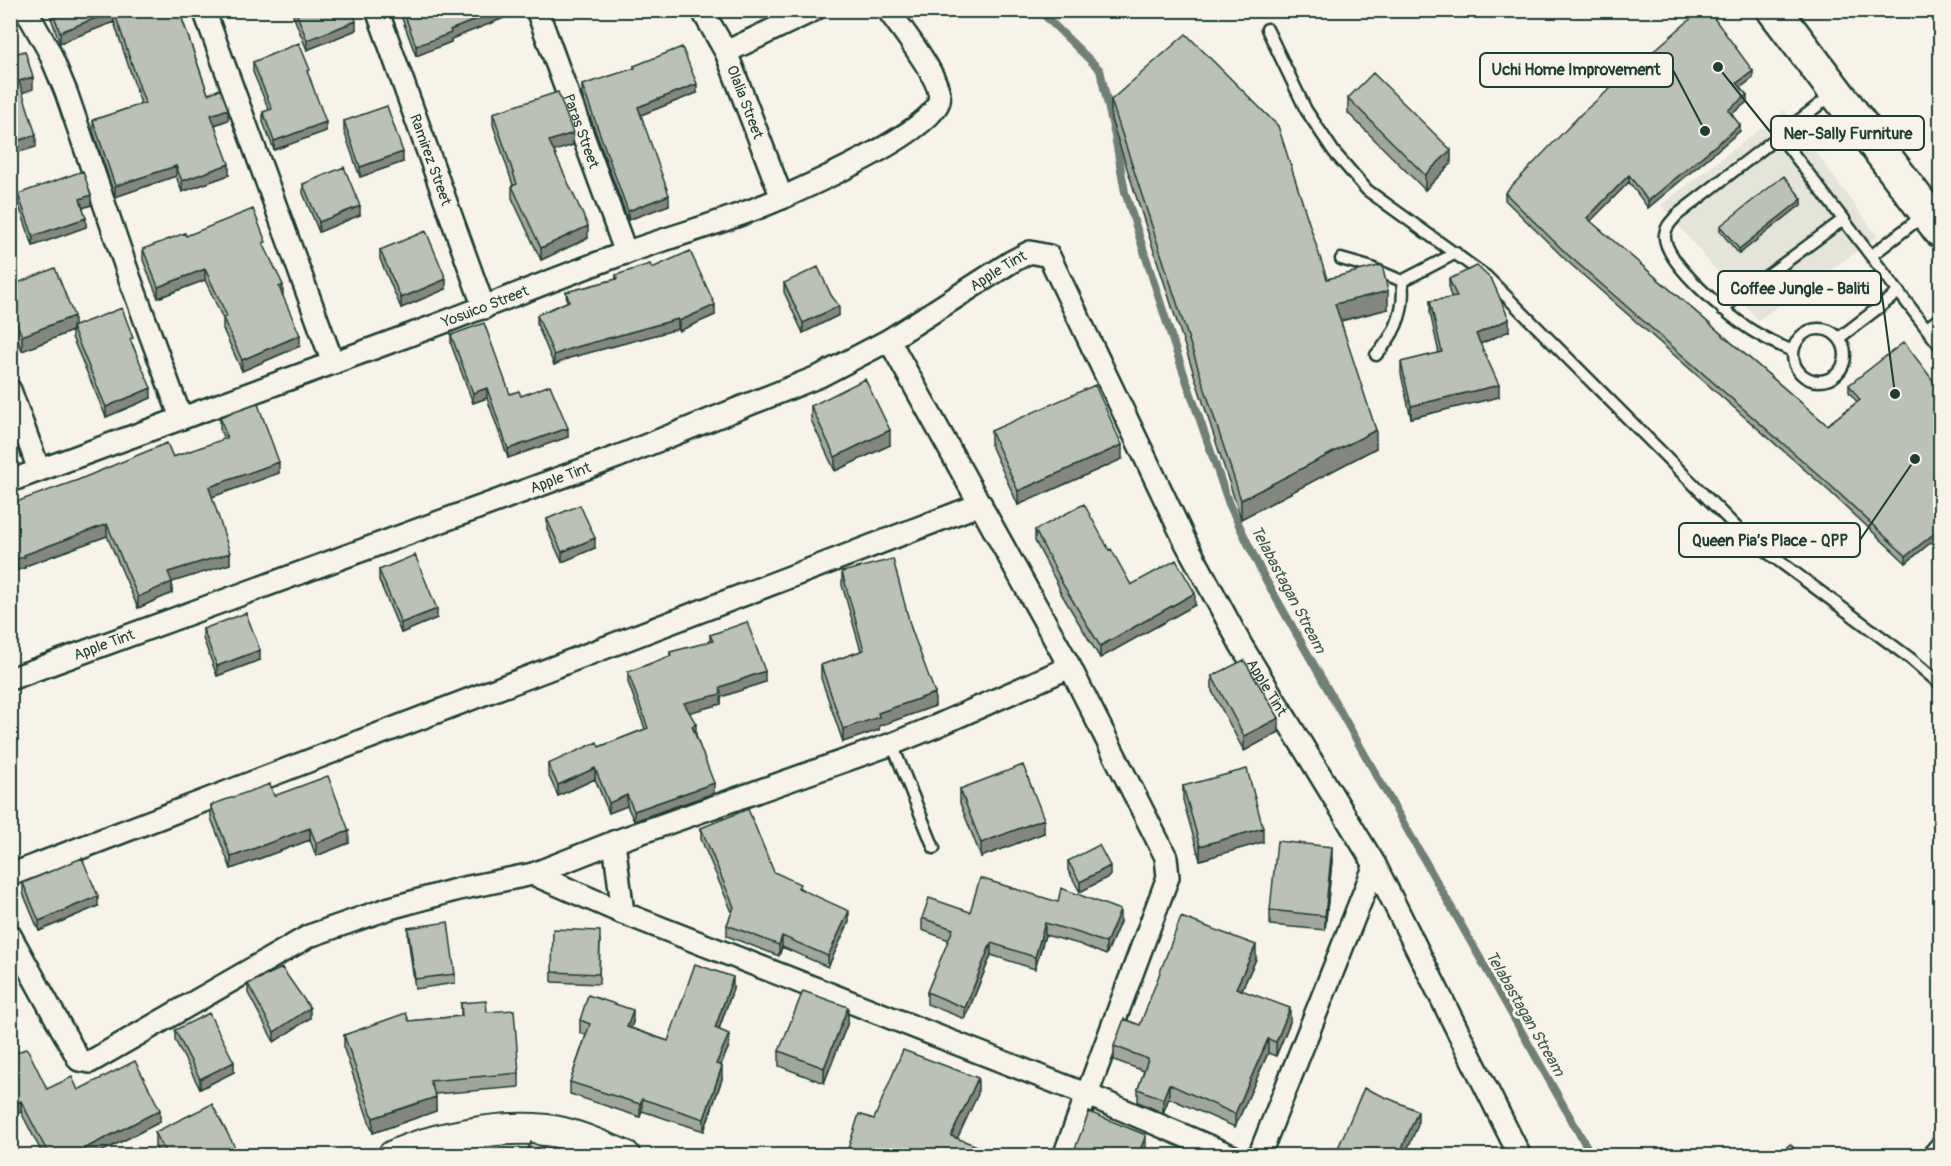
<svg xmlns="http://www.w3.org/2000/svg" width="1951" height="1166" font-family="Pangolin,sans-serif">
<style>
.built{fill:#e5e4d9}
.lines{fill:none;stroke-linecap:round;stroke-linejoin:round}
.stream{stroke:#6f8077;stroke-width:8}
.lane-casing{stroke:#1f3d34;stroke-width:15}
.street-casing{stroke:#1f3d34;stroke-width:26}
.secondary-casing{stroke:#1f3d34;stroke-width:34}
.highway-casing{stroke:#1f3d34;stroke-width:38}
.lane{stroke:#f7f3e8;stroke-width:10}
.street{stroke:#f7f3e8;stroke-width:21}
.secondary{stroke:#f7f3e8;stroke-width:30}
.highway{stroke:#f7f3e8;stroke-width:33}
.wall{fill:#a1a69d;stroke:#1f3d34;stroke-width:1.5}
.shaded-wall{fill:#83877f;stroke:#1f3d34;stroke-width:1.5}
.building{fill:#bbc1b6;stroke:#1f3d34;stroke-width:1.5}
.labels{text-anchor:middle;stroke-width:6;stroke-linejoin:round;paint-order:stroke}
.street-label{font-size:15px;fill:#1f3d34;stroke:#f7f3e8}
.water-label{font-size:16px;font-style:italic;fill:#405950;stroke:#f7f3e8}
.leader{fill:none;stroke:#1f3d34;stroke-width:2}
.callout-dot{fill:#1f3d34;stroke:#f7f3e8;stroke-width:2}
.callout{fill:#f7f3e8;stroke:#1f3d34;stroke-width:2}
.callout-label{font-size:16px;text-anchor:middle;font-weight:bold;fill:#1f3d34}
</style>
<rect width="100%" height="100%" fill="#f7f3e8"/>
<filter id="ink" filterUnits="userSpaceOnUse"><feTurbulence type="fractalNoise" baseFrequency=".0167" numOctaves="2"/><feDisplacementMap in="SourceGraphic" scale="12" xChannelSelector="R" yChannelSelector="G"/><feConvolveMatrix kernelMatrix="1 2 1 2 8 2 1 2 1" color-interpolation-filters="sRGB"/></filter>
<g filter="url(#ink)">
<path class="built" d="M1785,110L1878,237L1758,320L1661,205Z"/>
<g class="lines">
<path class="stream" d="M1039,10L1100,70L1115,136L1125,192L1175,348L1229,504L1262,573L1592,1156"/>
<g class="lane-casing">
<path id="lane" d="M1267,29L1306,110L1334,152L1367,190L1486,276L1744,535L1911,659L1940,684
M1779,135L1871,256L1925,214
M1871,256L1940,346
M1341,259L1369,267L1402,281L1456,253
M1722,309L1844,219
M1927,328L1940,318
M1793 355a26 26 0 1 1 52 0a26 26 0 1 1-52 0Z
M1839,338L1899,292
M1793,351C1780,346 1768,340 1756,333C1733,320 1661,261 1665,234C1666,226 1672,221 1677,215L1833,94
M1376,355C1396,334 1406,310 1402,281
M892,744L934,848"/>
</g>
<g class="street-casing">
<g id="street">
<path d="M26,10L49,51L66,92L130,279L181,418"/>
<path d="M204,10L333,363"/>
<path id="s1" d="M377,10L484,308"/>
<path id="s2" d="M537,10L626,253"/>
<path id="s3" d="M702,10L726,52L782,198"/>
<path d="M726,52L814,10"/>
<path d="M889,340L1070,667L1166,857L1168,877L1064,1156"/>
<path d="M10,390L39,470"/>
<path id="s4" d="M10,481C149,429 288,380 426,329C493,304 559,277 625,253C678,234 733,220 784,197C815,183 930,132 939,101C944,82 900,27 888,10"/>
<path id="s5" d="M10,679L617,457L820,376L889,340L1011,262L1030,252L1049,256L1186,543L1241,645L1375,865L1520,1156"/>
<path d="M614,842L623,913"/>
<path d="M533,874L614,842L892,744L934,727L1070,667"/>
<path d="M10,875L981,504"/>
<path d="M10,935L79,1060L90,1062L309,936L390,908L459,889L533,874L623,913L1088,1095L1232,1156"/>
<path d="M1259,1156L1375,865"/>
<path d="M1933,1156L1940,1148"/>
</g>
</g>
<g class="secondary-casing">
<path id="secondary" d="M393,1156C433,1137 502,1125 546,1130C573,1133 600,1146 625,1156"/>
</g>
<g class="highway-casing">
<path id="highway" d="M1774,10L1940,230"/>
</g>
<use href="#lane" class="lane"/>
<use href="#street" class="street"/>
<use href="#secondary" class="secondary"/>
<use href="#highway" class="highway"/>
</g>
<path class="wall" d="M48,10H179L208,94L228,120L215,125L229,175L182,192L176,176L115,197L93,131V120L141,104L114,22L60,43Z
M293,10H352L356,30L307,50L293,15Z
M400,10H514V14L451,39V42L416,56L400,13Z
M253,62L310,78L326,131L274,150L263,122V112L269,110L253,72Z
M634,66L697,93L641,115L669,205L628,220L582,95V85L634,69Z
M1753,78L1741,87L1747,102L1732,114L1740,131L1648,208L1629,182L1590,221L1827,425L1857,402L1849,392V385L1941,391V534L1906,563L1829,491L1567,261L1505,200V193Z
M1348,98L1451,164L1425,190L1348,113Z
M1111,100L1327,279L1388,309L1341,321L1376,448L1241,519L1111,119Z
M493,113L573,145L554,151L588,238L541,260L512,198V186L513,185L493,125Z
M344,121L403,162L360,177L344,131Z
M303,184L360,215L319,232L303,193Z
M18,194L91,205L83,208L86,227L33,246L18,203Z
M1802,204L1739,254L1720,231V226Z
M186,236L266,250L300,346L242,371L223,329V319L205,280L158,298L143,260V249Z
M380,250L446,289L401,308L380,259Z
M652,268L715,315L679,331L678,329L569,358L554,365L537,324V315L567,302L566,292L616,279V275Z
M1449,279L1509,331L1480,344L1499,397L1411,418L1401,374V362L1439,353L1430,313V301L1452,298L1449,291Z
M784,283L839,315L803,333L784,292Z
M10,286L74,326L133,345L151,398L106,417L72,337V331L22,351L10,321Z
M451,335L510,394L521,396L568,437L508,458L487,398L473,403L451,344Z
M811,406L890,445L835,471L811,420Z
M220,417L279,473L212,497L230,564L172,582V593L138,608L107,536L25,566V568L10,572V504L173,457L224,440L220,429Z
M991,431L1122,459L1018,505L991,445Z
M547,519L595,548L562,562L547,529Z
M1035,530L1109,550L1131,585L1195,605L1100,658L1059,590V587L1035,541Z
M379,570L437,618L401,633L379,580Z
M842,572L911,628L935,706L879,726V730L843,742L821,678V665L861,651L842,585Z
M203,629L260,660L217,676L203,638Z
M710,635L765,682L721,697V704L689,712L714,793L634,821L627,806L609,813L595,779L558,796L548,774V764L599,747L645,729L628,682V672L670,656V652L710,642Z
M1212,676L1279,732L1244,751L1212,691Z
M1183,786L1263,842L1200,860L1183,800Z
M960,789L1044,833L981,857L960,803Z
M274,796L349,843L316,856L310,840L231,869L211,818V805Z
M701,828L800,888L849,922L828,967L782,947L779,956L727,936V925L732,912L701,839Z
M1068,861L1110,876L1080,892L1068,870Z
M1332,861L1325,930L1270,925V910Z
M23,883L98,906L39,931L23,893Z
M970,912L1120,922L1106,955L1079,944L1045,935L1035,969L991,955L965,1019L927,1004V992L949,940L922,930V918Z
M408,928L455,974V983L415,989L408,937Z
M600,940L599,984L552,982V972Z
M1256,959L1242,990L1290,1022L1276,1056L1268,1053L1235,1127L1169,1098L1163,1113L1138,1102V1089L1144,1071L1114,1060V1046L1140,1025Z
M248,984L310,1018L274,1042L248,993Z
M733,989L719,1029L729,1046L720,1066L722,1079L704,1131L642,1111L640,1117L570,1094V1082L586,1035L580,1033V1020L633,1022L631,1028L668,1041Z
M461,1003L487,1012L519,1073V1087L435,1094L436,1111L373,1133L344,1049V1035L409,1021L461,1016Z
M848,1022L824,1083L779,1066V1051Z
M175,1030L234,1072L200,1089L175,1040Z
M10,1056L47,1089L78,1090L160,1122L95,1155H43L21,1112Z
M155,1132L239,1155H160L155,1147Z"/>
<path class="shaded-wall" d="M500,10H514V14L451,39V42L416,56V46L450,30Z
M114,11V22L60,43V32Z
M356,21V30L307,50V40Z
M1753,71V78L1737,90V83Z
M33,77V89L19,94V81Z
M697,84V93L638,116V107Z
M1747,95V102L1728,117V110Z
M228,109V120L211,126V115Z
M326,122V131L274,150V141Z
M1740,125V131L1648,208V201Z
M573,133V145L549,153V141Z
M36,135V147L10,155V143Z
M1451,150V164L1425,190V175Z
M403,152V162L360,177V167Z
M229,164V175L182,192V181Z
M176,166V176L115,197V186Z
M1629,175V182L1587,225V218Z
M91,195V205L80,209V199Z
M669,195V205L628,220V211Z
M1802,199V204L1739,254V249Z
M360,206V215L319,232V222Z
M86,218V227L33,246V236Z
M588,226V238L541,260V248Z
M205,269V280L158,298V287Z
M446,279V289L401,308V298Z
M283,285V296L279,287Z
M1388,291V309L1335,322V304Z
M715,305V315L679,331V321Z
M839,306V315L803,333V323Z
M74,316V330L72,327V331L22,351V336Z
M678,319V329L569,358L554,365V355L569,349Z
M1509,319V331L1476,346V334Z
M300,335V346L242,371V360Z
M1499,385V397L1411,418V406Z
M151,388V398L106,417V407Z
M487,388V398L473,403V393Z
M568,428V437L508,458V449Z
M890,430V445L835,471V457Z
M1376,430V448L1241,519V500Z
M1122,445V459L1018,505V491Z
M279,462V473L209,498V487Z
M107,524V536L25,566V568L10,572V560Z
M1941,528V534L1906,563V556Z
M595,538V548L562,562V552Z
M230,553V564L172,582V593L138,608V597L168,572Z
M1195,593V605L1100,658V646Z
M437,609V618L401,633V623Z
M260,650V660L217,676V666Z
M765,671V682L721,697V704L684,714V703L720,687Z
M935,693V706L879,726V730L843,742V729L878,713Z
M1279,718V732L1244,751V736Z
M696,724V734L692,726Z
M595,768V779L558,796V785Z
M714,783V793L634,821V811Z
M627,795V806L609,813V803Z
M1044,819V833L981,857V843Z
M310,828V840L231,869V857Z
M1263,828V842L1200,860V846Z
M349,831V843L316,856V843Z
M1332,847V861L1325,930V916Z
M1110,866V876L1080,892V882Z
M98,896V906L39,931V921Z
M1120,910V922L1106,955V943Z
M849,911V922L828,967V956Z
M1045,923V935L1035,969V957Z
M782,936V947L779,956V945Z
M991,943V955L965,1019V1008Z
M1256,945V959L1236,1002V988Z
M733,977V989L715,1040V1028Z
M848,1007V1022L824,1083V1068Z
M310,1008V1018L274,1042V1032Z
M1290,1008V1022L1276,1056V1042Z
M633,1010V1022L627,1039V1027Z
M729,1034V1046L716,1077V1064Z
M1268,1039V1053L1235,1127V1114Z
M234,1062V1072L200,1089V1079Z
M722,1066V1079L704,1131V1119Z
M978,1078V1094L951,1152V1136Z
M1169,1084V1098L1163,1113V1099Z
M436,1097V1111L373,1133V1118Z
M642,1099V1111L640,1117V1104Z
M21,1101V1112L10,1117V1106Z
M160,1110V1122L95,1155H72Z
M1418,1111V1125L1405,1155H1399Z
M1146,1135V1150L1144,1155H1138Z"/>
<path class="building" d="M52,10H179L208,94L220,89L228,109L211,115L229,164L182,181L176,166L115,186L93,120L145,103L114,11L60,32Z
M295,10H352L356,21L307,40Z
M403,10H500L450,30L451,33L416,46Z
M1701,10H1708L1753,71L1737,83L1747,95L1728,110L1740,125L1648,201L1629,175L1587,218L1827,425L1860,400L1849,385L1904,342L1941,391V528L1906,556L1829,484L1567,254L1505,193L1582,113Z
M1186,34L1278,126L1327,279L1382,265L1388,291L1335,304L1376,430L1241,500L1111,100Z
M299,43L310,70L307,71L326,122L274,141L263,112L272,109L253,62Z
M682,47L697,84L638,107L669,195L628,211L582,85L635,68L634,66Z
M25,51L33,77L19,81L36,135L10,143V55Z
M1373,73L1451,150L1425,175L1348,98Z
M558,92L573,133L549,141L588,226L541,248L512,186L517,184L493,113Z
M387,106L403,152L360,167L344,121Z
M344,167L360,206L319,222L303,184Z
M83,171L91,195L80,199L86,218L33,236L18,194Z
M1784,176L1802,199L1739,249L1720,226Z
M253,209L266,242L263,243L283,285L279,287L300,335L242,360L223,318L227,316L205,269L158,287L143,249L185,233L186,236Z
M426,231L446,279L401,298L380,250Z
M690,251L715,305L679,321L678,319L569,349L554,355L537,315L569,301L566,292L617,279L616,275L650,264L652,268Z
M1477,266L1492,280L1509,319L1476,334L1499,385L1411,406L1401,362L1442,352L1430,301L1457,297L1449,279Z
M818,267L831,295L839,306L803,323L784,283Z
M55,268L74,316L22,336L10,307V286Z
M122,308L133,338L130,339L151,388L106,407L72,327Z
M484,323L510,394L519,391L521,396L550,385L568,428L508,449L487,388L473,393L451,335Z
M865,379L890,430L835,457L811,406Z
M1095,385L1122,445L1018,491L991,431Z
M258,404L279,462L209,487L230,553L168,572L172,582L138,597L107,524L24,555L25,557L10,560V504L78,480L167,443L173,457L227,438L220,417Z
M1084,504L1109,550L1111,549L1131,585L1176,560L1195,593L1100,646L1059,578H1060L1035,530Z
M580,505L595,538L562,552L547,519Z
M415,555L437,609L401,623L379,570Z
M893,559L911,628L935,693L878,713L879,717L843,729L821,665L864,650L842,572Z
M246,613L260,650L217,666L203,629Z
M747,622L765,671L720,687L721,694L684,703L696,724L692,726L714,783L634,811L627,795L609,803L595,768L558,785L548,764L597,742L599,747L648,728L628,672L671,656L670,652L713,641L710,635Z
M1244,660L1279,718L1244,736L1212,676Z
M1023,765L1044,819L981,843L960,789Z
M1247,769L1263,828L1200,846L1183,786Z
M328,776L349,831L316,843L310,828L231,857L211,805L270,784L274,796Z
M748,809L774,872L800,884L798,888L849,911L828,956L782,936L779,945L727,925L734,907L701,828Z
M1277,841L1332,847L1325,916L1270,910Z
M1099,845L1110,866L1080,882L1068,861Z
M82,858L98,896L39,921L23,883Z
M980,878L1058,902L1061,888L1120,910L1106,943L1079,933L1045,923L1035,957L991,943L965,1008L927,992L953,929L922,918L929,898L970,912Z
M1181,917L1256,945L1236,988L1290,1008L1276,1042L1268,1039L1235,1114L1169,1084L1163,1099L1138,1089L1148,1059L1114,1046L1124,1019L1140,1025Z
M448,922L455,974L415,979L408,928Z
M553,929L600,931L599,974L552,972Z
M695,964L733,977L715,1028L729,1034L716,1064L722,1066L704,1119L642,1099L640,1104L570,1082L590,1024L580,1020L588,995L633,1010L627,1027L668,1041Z
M282,968L310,1008L274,1032L248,984Z
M803,991L848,1007L824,1068L779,1051Z
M486,1001L487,1012L514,1010L519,1073L430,1081L436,1097L373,1118L344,1035L406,1013L409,1021L462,1016L461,1003Z
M209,1013L234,1062L200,1079L175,1030Z
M27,1048L47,1089L72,1077L78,1090L135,1061L160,1110L72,1155H49L21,1101L10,1106V1056Z
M903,1050L978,1078L951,1136L1001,1155H846L859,1114L874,1119Z
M1364,1088L1418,1111L1399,1155H1335Z
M212,1104L239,1155H167L155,1132Z
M1089,1112L1146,1135L1138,1155H1071L1076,1146Z
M531,1142L555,1153L554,1155H525Z
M1790,1144L1801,1155H1778Z"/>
</g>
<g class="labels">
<g class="street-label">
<text dy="5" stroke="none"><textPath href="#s3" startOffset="102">Olalia Street</textPath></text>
<text dy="5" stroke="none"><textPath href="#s2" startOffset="129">Paras Street</textPath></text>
<text dy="5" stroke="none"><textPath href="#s1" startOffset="159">Ramirez Street</textPath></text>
<text dy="5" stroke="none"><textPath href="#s5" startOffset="1072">Apple Tint</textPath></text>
<text dy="5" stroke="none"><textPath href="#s4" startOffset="506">Yosuico Street</textPath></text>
<text dy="5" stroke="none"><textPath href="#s5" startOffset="586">Apple Tint</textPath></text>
<text dy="5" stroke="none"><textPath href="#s5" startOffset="100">Apple Tint</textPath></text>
<text dy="5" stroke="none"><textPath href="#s5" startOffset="1612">Apple Tint</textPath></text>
</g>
<g class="water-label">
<text transform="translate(1289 589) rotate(62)" y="6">Telabastagan Stream</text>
<text transform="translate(1526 1013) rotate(60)" y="6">Telabastagan Stream</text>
</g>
</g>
<path class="leader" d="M1705 131L1673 70M1718 67L1771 133M1895 394L1881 288M1915 459L1860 540"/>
<g class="callout-dot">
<circle cx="1705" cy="131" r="6"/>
<circle cx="1718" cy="67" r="6"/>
<circle cx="1895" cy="394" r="6"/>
<circle cx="1915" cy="459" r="6"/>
</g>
<g class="callout">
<rect x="1480" y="53" width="193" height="34" rx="6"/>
<rect x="1771" y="116" width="153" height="34" rx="6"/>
<rect x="1718" y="271" width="163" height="34" rx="6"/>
<rect x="1679" y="523" width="181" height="34" rx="6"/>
</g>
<g class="callout-label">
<text x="1576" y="75">Uchi Home Improvement</text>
<text x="1848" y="139">Ner-Sally Furniture</text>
<text x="1800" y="294">Coffee Jungle - Baliti</text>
<text x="1770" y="546">Queen Pia’s Place - QPP</text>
</g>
<rect width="1951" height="1166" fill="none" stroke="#f7f3e8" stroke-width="36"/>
<rect x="18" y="18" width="1915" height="1130" fill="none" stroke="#1f3d34" stroke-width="2" filter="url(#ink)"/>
</svg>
